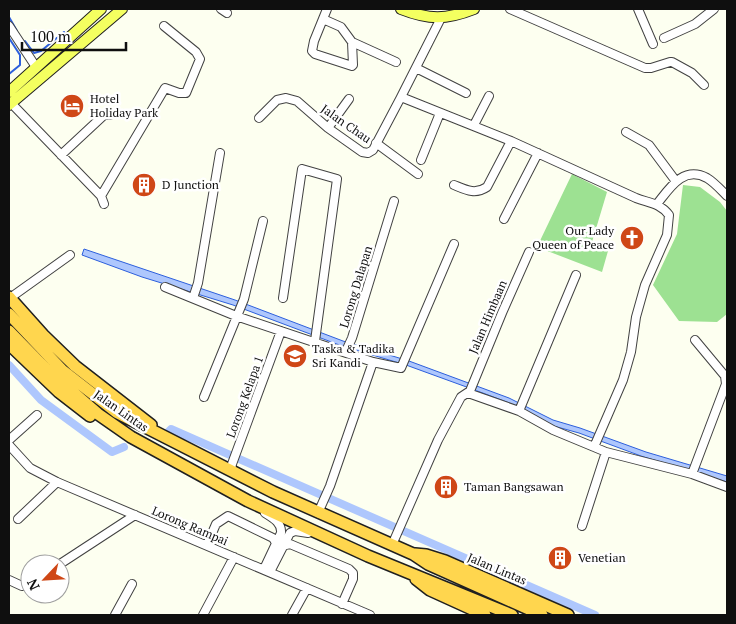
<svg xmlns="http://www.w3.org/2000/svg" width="736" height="624" font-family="'PT Serif',serif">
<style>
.forest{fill:#9de192}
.water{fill:#aec7fd;stroke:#2d5fdc}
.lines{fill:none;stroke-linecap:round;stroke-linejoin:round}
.stream{stroke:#2d5fdc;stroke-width:2}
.canal{stroke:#aec7fd;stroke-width:8}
.minor-casing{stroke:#424242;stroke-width:10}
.major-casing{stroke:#202020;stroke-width:12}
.highway-casing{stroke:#202020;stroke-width:14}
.minor{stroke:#fff;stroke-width:8}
.major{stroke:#f4ff60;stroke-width:10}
.highway{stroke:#ffd64e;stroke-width:11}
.labels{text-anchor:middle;stroke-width:5;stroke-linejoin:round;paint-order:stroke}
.poi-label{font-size:12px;fill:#0f0f0f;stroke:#fff;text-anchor:start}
.street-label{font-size:12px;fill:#0f0f0f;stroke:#fff}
</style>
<rect width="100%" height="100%" fill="#fdfff0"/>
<path class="forest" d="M572,174L607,192L592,242L608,251L602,272L537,247Z
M683,185L700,187L720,202L727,211V314L717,322L679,321L653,285L677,234Z"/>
<path class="water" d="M84,249L235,300L343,341L409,361L509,398L553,420L580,428L646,452L727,476V482L641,456L579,433L550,425L507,402L472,389L406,365L342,346L233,305L142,277L82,255Z"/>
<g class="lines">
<path class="stream" d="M9,17L17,31
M9,38L20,55V65L9,74
M25,41L34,53L41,51L64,32"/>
<path class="canal" d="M9,365L41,400L112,452L124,447
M169,431L171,429L595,615"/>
<g class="minor-casing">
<path id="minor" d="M221,9L227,13
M327,9L314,41L312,51L315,54L352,66L353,65L352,42
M510,9L645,68H651L670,62H672L692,73L704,85
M638,9L653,44
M441,18L401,97L511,141L636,198C649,203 660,203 669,215L667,235L645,285L636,317L631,352L623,380L594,447
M323,19L341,27L352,42L396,62
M9,26L36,67
M664,38L695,24L714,9
M416,68L466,93
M11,103L101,196L104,204
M259,118L277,100L286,98L297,101L328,128L362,152L368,153L373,150L401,97
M474,125L489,96
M328,128L349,99
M626,132L649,145L675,180
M376,143L418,174
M61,155L104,115H110
M421,160L440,113
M454,185C466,190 475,195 487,187L511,141
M101,196L165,88L179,93H186L200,59L196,52L164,26
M657,204C669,189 683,165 707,178C714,182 721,190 727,196
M504,219L538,153
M165,287L236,316L373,362L330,486L318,513
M10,298L70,255
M193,298L198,283L220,153
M283,298L302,169L337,179L315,341
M346,351L352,338L394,201
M373,362L401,368L454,244
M468,393L519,411L553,430L606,452L582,526
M204,397L244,299L263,221
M519,411L576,275
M9,440L37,415
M9,445L30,468L57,482L370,615
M606,452L692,474L727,487
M231,471L232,464L281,331
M692,474L726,384L725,376L695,340
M18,519L57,482
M207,545L216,524L228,516L273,538L276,543
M392,545L438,440L461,397L470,391L502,313L529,252
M282,546L290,544L349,569L353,573V579L342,604
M60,564L135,515
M264,569L281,533C282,523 273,518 265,513
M270,572L290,533L295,531L308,533
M9,580L22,586L30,583
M115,615L132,584
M203,615L234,557
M292,615L307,588"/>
</g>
<g class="major-casing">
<path id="major" d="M401,9C429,20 446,20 474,9
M9,92L101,9
M9,105L122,9"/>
</g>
<g class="highway-casing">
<path id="highway" d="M9,297L43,335L75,366L151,425
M9,314L62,370L116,412L273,492L413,554L428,564L542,615
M9,331L46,369L98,414L131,437L248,501L368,556L512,615
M9,344L59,392L90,416
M415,554L426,555L445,561L568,615
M416,579L430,590L485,615"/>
</g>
<use href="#minor" class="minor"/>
<use href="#major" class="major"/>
<use href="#highway" class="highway"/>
</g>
<defs>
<g id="hotel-disc" transform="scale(1.25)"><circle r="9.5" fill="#cf4716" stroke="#fff"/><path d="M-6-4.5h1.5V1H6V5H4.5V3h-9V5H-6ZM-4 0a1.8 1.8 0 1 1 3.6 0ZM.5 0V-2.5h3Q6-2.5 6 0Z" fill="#fff"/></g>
<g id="building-disc" transform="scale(1.25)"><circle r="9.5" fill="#cf4716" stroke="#fff"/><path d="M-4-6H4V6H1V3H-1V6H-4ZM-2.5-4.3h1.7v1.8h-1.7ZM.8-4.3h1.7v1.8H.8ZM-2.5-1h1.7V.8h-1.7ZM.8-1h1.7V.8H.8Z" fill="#fff"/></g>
<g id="church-disc" transform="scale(1.25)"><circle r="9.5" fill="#cf4716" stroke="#fff"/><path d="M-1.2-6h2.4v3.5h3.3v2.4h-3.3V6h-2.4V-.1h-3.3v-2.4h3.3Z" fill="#fff"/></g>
<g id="school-disc" transform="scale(1.25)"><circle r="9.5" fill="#cf4716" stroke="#fff"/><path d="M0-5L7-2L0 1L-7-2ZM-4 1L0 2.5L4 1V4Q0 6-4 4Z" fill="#fff"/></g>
</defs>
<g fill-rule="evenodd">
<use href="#hotel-disc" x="72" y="106"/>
<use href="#building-disc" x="144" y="185"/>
<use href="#church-disc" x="632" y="238"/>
<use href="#school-disc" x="295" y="356"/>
<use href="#building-disc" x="446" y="487"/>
<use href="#building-disc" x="560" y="558"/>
</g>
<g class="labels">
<g class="poi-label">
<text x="90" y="103">Hotel<tspan x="90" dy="14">Holiday Park</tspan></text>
<text x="162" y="189">D Junction</text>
<text x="614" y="235" text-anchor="end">Our Lady<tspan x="614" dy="14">Queen of Peace</tspan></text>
<text x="312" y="353">Taska &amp; Tadika<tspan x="312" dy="14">Sri Kandi</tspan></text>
<text x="464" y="491">Taman Bangsawan</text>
<text x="578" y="562">Venetian</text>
</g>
<g class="street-label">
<text transform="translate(346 124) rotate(35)" y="4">Jalan Chau</text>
<text transform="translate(356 287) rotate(-73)" y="4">Lorong Dalapan</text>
<text transform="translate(488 317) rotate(-67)" y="4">Jalan Himbaan</text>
<text transform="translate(245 397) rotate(-70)" y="4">Lorong Kelapa 1</text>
<text transform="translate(121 411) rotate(35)" y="4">Jalan Lintas</text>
<text transform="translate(190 526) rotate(23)" y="4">Lorong Rampai</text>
<text transform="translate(497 569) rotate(23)" y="4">Jalan Lintas</text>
</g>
</g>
<rect width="736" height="624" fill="none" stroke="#0f0f0f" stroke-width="20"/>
<g transform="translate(45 579) rotate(245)"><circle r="24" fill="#ffffff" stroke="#9f9f9f"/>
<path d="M0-4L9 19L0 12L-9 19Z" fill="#cf4716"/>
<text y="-8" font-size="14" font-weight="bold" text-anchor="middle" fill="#0f0f0f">N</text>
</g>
<path d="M22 42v8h104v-8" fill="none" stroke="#0f0f0f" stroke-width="2.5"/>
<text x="30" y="42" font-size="15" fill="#0f0f0f" stroke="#ffffff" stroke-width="4" paint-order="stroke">100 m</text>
</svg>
